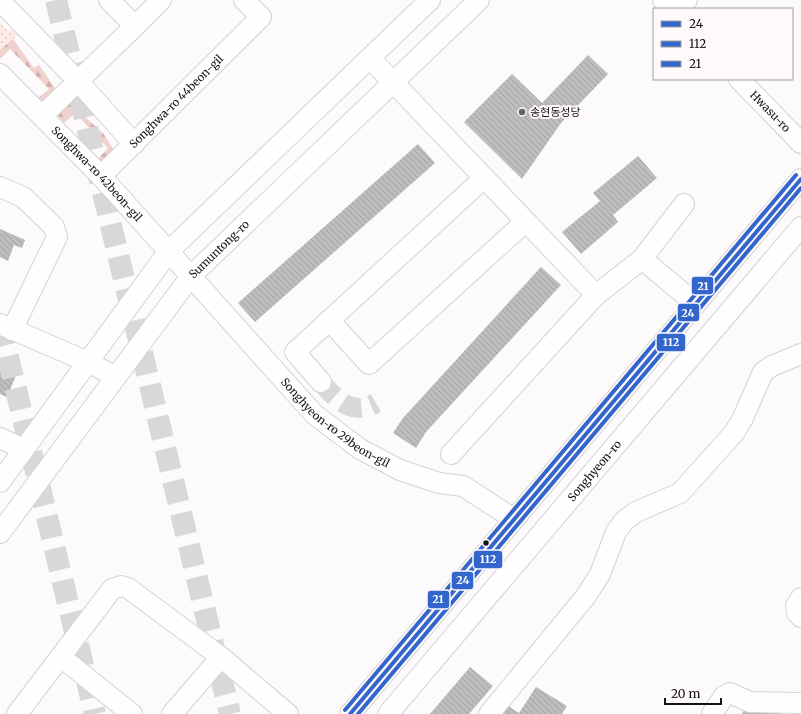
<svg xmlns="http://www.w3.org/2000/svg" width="801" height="714" font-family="Merriweather,'Noto Sans KR',serif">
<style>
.grass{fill:url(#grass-dots)}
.forest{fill:url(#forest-firs)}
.building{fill:url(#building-back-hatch)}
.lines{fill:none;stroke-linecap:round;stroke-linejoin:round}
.minor-tunnel{stroke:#dad7d8;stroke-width:20;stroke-dasharray:20 10;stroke-linecap:butt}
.highway-tunnel{stroke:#dad7d8;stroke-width:22;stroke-dasharray:22 11;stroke-linecap:butt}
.minor-casing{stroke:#d4d2d3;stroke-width:22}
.minor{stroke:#fffefe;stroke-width:20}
.bus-1-casing{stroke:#fef9fb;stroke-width:7}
.bus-2-casing{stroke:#fef9fb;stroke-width:7}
.bus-3-casing{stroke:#fef9fb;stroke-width:7}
.bus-1{stroke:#36c;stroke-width:4}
.bus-2{stroke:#36c;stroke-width:4}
.bus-3{stroke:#36c;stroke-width:4}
.poi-dot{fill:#666364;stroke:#fef9fb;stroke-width:1.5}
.bus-dot{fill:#141213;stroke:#fef9fb;stroke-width:1.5}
.labels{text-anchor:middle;stroke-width:4;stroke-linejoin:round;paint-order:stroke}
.street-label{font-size:11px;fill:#141213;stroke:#fef9fb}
.poi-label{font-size:11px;fill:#141213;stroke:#fef9fb;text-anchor:start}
.line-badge{stroke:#fef9fb;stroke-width:1.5}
.badge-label{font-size:11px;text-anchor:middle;font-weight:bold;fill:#fff}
</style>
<defs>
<pattern id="grass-dots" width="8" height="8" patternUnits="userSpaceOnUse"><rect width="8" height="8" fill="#feeae7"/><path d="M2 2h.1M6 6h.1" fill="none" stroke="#d9c8c5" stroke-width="1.8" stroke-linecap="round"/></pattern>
<pattern id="forest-firs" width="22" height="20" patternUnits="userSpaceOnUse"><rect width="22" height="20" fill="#f1d1cd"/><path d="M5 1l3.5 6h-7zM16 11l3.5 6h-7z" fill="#ceb2af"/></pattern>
<pattern id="building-back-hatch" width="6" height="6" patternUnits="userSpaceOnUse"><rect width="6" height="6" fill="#bfbcbd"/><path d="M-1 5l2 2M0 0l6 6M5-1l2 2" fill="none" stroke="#a3a1a2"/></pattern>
</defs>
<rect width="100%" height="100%" fill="#fdfafb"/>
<path class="grass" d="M0,23L8,31L11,29L18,35L0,50Z"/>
<path class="forest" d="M13,39L34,68L39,65L57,91L44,101L37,99L49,89L10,49L0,59V50Z
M68,102L103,133L117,155L103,162L98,159L108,148L75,113L64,123L58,116L59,113Z"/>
<path class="building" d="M588,55L608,74L561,123L522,179L464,122L512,74L542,103Z
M418,144L435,163L255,322L238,303Z
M638,156L657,178L613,215L618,222L581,254L562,232L600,201L593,193Z
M0,229L25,240L22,248L14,245L8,261L0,257Z
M541,267L561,285L426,432L416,448L393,433L403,418Z
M0,362L13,367L11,370L17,373L7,397L0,394Z
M470,667L493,686L469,714H430Z
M536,687L567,706L562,714H503L508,706L519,713Z
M744,710H781V714H742Z"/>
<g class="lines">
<path class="minor-tunnel" d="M321,382C336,399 352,417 376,403"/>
<path class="highway-tunnel" d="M56,0L230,714
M0,324L95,714"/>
<g class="minor-casing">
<g id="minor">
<path d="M109,0L135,26L161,0"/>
<path d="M663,0L672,9"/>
<path d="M0,1L78,81L134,144"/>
<path d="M678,9L687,0"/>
<path d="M370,58L596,295"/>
<path id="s1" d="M0,74L101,176L314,414L360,449L400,470L439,483L463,486L514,519"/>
<path id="s2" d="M739,79L801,143"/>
<path d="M43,115L135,26"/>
<path id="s3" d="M101,176L261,17L244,0"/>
<path d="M0,187L23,197L54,227L57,237L12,330"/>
<path d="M642,259L696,304"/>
<path d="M329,320L369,364L525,222"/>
<path d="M0,324L88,362L116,377"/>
<path d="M321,382L295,352L484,178"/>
<path d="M0,438L24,449"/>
<path d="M451,454L596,295L642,259L684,204"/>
<path d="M0,482L169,251L430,0"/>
<path id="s4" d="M0,533L191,276L479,0"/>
<path d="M801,598L796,606L797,613L801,617"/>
<path d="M61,657L132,714"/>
<path d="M17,714L112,589L121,586L128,588L221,657L288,714"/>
<path d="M172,714L221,657"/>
<path d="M350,714L801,179"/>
<path id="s5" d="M388,714L801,227"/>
<path d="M489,714L586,596L600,574L616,532L624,521L636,512L680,493L734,433L743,418L763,372L772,366L801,354"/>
<path d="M712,714L724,696L730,693L750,702L801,703"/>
</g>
</g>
<use href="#minor" class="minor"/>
<g class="bus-1-casing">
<path id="bus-1" d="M350,714L801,179"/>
</g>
<g class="bus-2-casing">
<path id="bus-2" d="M358,714L801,188"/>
</g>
<g class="bus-3-casing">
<path id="bus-3" d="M345,710L796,175"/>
</g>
<use href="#bus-1" class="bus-1"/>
<use href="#bus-2" class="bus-2"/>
<use href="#bus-3" class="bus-3"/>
</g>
<circle class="poi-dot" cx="522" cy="112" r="4"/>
<circle class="bus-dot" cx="486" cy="543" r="3.5"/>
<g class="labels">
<g class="street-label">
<text dy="4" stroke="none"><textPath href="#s3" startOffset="106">Songhwa-ro 44beon-gil</textPath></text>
<text dy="4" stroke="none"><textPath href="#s2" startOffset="45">Hwasu-ro</textPath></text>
<text dy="4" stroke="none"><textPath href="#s1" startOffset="139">Songhwa-ro 42beon-gil</textPath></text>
<text dy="4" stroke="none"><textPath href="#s4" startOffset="359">Sumuntong-ro</textPath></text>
<text dy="4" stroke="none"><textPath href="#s1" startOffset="485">Songhyeon-ro 29beon-gil</textPath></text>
<text dy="4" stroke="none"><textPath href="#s5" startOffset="319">Songhyeon-ro</textPath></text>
</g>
<g class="poi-label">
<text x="530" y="116">송현동성당</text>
</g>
</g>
<g class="line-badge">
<rect x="691" y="276" width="23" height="19" rx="4" fill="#36c"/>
<rect x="677" y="303" width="23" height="19" rx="4" fill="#36c"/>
<rect x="656" y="333" width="30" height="19" rx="4" fill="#36c"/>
<rect x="473" y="550" width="30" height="19" rx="4" fill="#36c"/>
<rect x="451" y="571" width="23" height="19" rx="4" fill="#36c"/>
<rect x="427" y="590" width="23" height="19" rx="4" fill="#36c"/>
</g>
<g class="badge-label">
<text x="703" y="290">21</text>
<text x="688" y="317">24</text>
<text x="671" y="346">112</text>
<text x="488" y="563">112</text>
<text x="463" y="584">24</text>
<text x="438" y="603">21</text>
</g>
<rect x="653" y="8" width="140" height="72" fill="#fef9fb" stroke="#a09d9e"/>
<rect x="661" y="21" width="20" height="6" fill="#3366cc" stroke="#a09d9e"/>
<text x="689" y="28" font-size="12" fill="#141213">24</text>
<rect x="661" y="41" width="20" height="6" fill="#3366cc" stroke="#a09d9e"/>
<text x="689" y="48" font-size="12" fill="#141213">112</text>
<rect x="661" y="61" width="20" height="6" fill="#3366cc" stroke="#a09d9e"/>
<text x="689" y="68" font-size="12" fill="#141213">21</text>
<path d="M665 698v6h56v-6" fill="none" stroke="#141213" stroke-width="2"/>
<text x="671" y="698" font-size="12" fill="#141213" stroke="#fef9fb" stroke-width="3" paint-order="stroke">20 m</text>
</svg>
